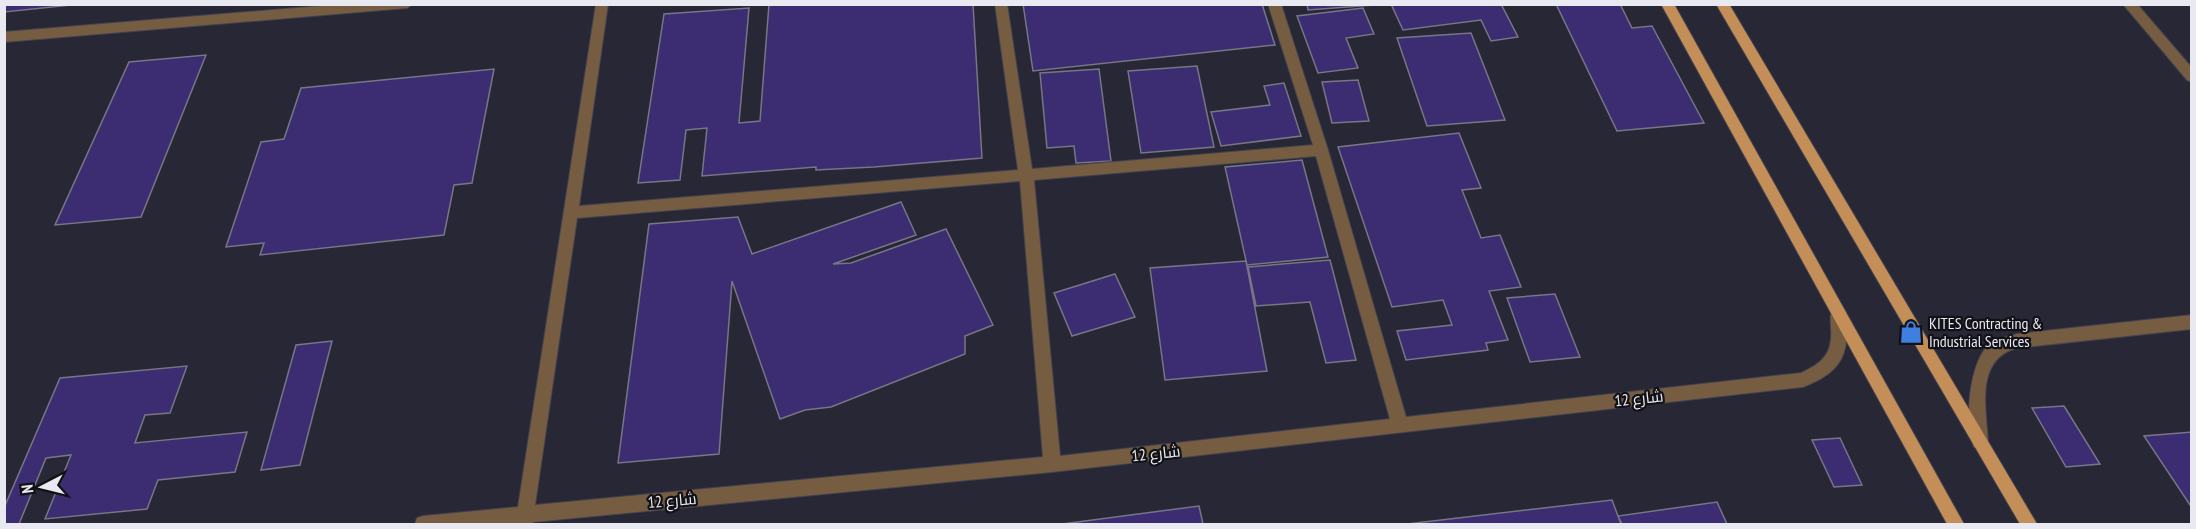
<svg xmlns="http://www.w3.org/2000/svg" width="2196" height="529" font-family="'PT Sans Narrow',Cairo,sans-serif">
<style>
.building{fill:#3c2d72;stroke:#777586;stroke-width:1.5}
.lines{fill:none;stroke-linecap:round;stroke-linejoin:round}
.minor-casing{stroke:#43424f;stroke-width:2}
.major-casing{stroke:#43424f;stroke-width:2}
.minor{fill:#765d42;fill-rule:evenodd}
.major{fill:#c38e57;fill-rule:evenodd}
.labels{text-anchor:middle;stroke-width:4.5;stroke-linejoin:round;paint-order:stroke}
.poi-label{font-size:16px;fill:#e9e9f2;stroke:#111117;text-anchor:start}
.street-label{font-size:16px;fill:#e9e9f2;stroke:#111117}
</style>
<rect width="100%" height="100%" fill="#282735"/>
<path class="building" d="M4,4H81L4,12Z
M769,4H973L982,158L874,167L816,170V167L702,176L707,128L686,130L680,180L638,183L664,14L749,8L739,123L760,121Z
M1023,4H1262L1275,45L1033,71Z
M1307,4H1387L1308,10Z
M1391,4H1501L1518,37L1491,41L1481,20L1403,30Z
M1556,4H1620L1632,28L1652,26L1704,123L1617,131Z
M1363,8L1374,34L1346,38L1358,68L1318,73L1297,16Z
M1471,33L1505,120L1427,126L1397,38Z
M206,55L141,217L55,225L129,62Z
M1197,66L1214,147L1141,153L1128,71Z
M494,69L472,183L454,185L444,235L260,255L264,243L226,247L261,142L284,139L301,88Z
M1099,69L1111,161L1076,163L1074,146L1047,148L1040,73Z
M1358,80L1369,121L1332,123L1322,82Z
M1284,83L1301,136L1221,146L1211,112L1270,105L1264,86Z
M1459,133L1481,188L1462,190L1481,238L1500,235L1521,287L1489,291L1508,340L1486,343L1488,350L1406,360L1397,331L1452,325L1443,300L1392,307L1338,147Z
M1302,160L1328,257L1247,265L1225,167Z
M901,202L916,235L833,264L851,263L946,229L993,325L965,336V354L831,407L805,410L780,419L732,281L719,454L618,463L649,224L738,217L752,254Z
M1330,260L1356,360L1326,363L1310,302L1256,306L1248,267Z
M1246,261L1267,371L1165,380L1150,268Z
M1115,274L1135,317L1072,336L1054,293Z
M1555,294L1580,357L1530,362L1507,298Z
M332,341L300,465L261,470L296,345Z
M187,366L170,413L145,415L135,443L247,432L235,472L158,480L147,509L45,519L71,455L46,458L19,524H4V508L60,378Z
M2064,406L2100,464L2066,467L2032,408Z
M2192,432V508L2144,436Z
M1840,438L1862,485L1834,487L1812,440Z
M1612,500L1621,524H1407Z
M1717,502L1727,524H1622L1618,516Z
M1199,506L1203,524H1062Z"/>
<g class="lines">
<g class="minor-casing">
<path id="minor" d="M346,4H413L407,8L4,42V32Z
M596,4H608L579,206L1018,170L995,4H1007L1032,169L1313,145L1268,4H1281L1328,150L1406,417L1801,373C1823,363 1833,353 1831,328C1831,321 1829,315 1833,308L1838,307L1843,308L1846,313C1850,353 1843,372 1803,387L1052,472L533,522L532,524H415L417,518L423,516L518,507ZM1316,156L1390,419L1060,456L1034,180ZM1020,181L1043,457L535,505L577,218Z
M2123,4H2137L2192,68V82L2187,80Z
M2192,315V329L2017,348C1975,359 1986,408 1988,442L1986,447L1980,449L1974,447C1964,424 1969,360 1990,344C1997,338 2009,337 2017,334Z"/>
</g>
<g class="major-casing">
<path id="major" d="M1661,4H1674L1964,524H1947Z
M1716,4H1729L2037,524H2020Z"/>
</g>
<use href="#minor" class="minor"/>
<use href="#major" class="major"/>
</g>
<defs>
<g id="shop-bare" transform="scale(1.8)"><path d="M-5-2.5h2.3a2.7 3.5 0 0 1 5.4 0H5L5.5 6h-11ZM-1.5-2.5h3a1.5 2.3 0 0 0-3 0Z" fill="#3f7fe0" stroke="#111117" stroke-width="2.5" paint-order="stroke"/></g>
</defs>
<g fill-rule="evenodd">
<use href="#shop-bare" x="1911" y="332"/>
</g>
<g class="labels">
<g class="poi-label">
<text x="1929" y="329">KITES Contracting &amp;<tspan x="1929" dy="18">Industrial Services</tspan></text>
</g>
<g class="street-label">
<text transform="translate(1639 398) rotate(-6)" y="6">شارع 12</text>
<text transform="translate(1156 453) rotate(-6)" y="6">شارع 12</text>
<text transform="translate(672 500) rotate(-5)" y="6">شارع 12</text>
</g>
</g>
<rect width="2196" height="529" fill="none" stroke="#e9e9f2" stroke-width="12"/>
<g transform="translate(42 487) rotate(263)" stroke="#111117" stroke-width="4.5" paint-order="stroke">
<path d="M0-4.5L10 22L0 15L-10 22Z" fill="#e9e9f2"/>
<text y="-9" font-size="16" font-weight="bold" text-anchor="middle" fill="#e9e9f2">N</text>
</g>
</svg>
